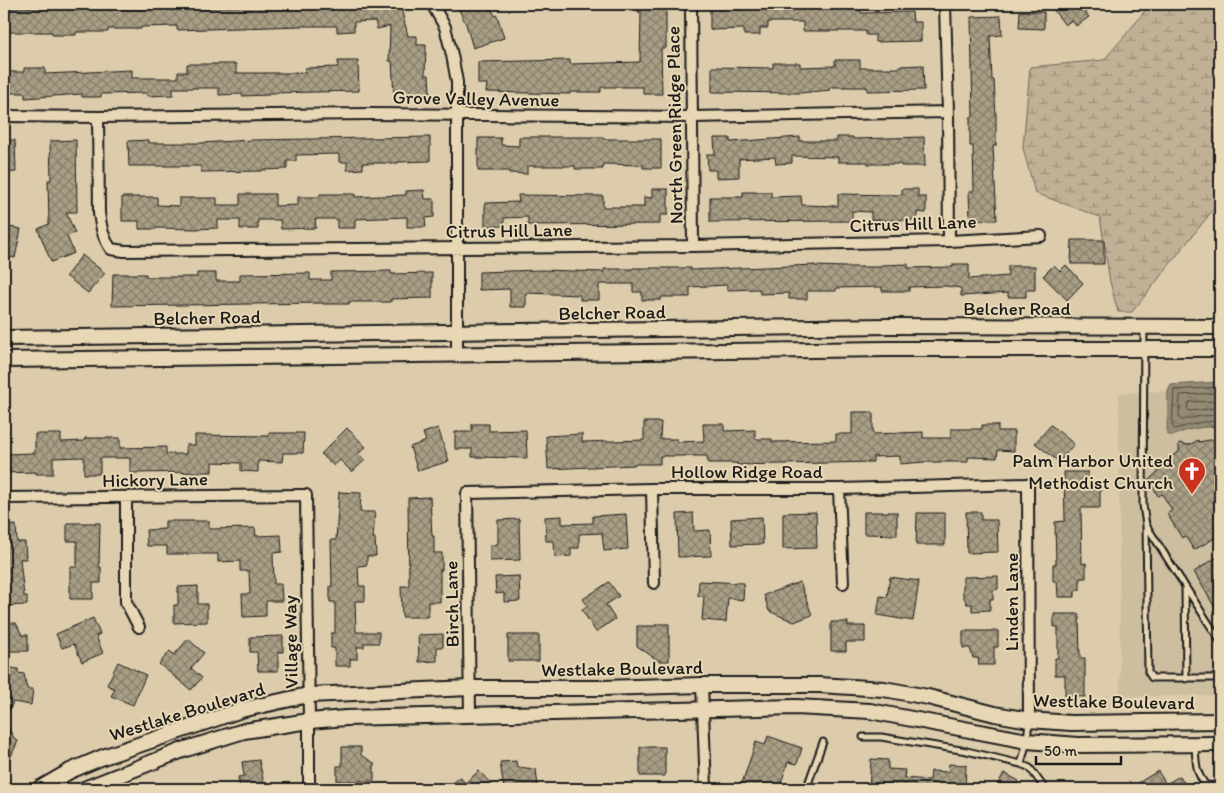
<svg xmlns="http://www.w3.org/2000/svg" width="1224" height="793" font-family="Itim,sans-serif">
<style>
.built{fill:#cdbea0}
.wetland{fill:url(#wetland-marsh);stroke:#6e6659}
.water{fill:url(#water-ripples);stroke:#655f51}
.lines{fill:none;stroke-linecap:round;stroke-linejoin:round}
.shore{stroke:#4c4840;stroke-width:1}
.building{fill:url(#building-cross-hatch);stroke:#1c1c1c}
.lane-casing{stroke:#1c1c1c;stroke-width:9}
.street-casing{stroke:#1c1c1c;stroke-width:14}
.secondary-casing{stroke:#1c1c1c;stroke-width:18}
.lane{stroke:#e8d7b4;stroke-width:5}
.street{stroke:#e8d7b4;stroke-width:10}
.secondary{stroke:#e8d7b4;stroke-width:14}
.labels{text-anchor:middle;stroke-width:4;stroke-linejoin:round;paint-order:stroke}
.street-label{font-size:19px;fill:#1c1c1c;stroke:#e8d7b4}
.poi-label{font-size:19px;fill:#1c1c1c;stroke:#e8d7b4;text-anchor:end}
</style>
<defs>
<pattern id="wetland-marsh" width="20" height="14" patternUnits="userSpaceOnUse" patternTransform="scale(1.25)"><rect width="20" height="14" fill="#c0b196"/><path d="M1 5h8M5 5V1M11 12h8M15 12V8" fill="none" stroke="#9b8f7a"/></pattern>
<pattern id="water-ripples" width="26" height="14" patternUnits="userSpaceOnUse" patternTransform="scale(1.25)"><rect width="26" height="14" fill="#958b75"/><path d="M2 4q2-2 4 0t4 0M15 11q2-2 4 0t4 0" fill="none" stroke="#79715f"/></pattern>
<pattern id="building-cross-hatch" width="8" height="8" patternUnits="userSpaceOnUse" patternTransform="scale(1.25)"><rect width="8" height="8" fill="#a99e85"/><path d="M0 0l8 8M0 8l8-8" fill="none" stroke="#89806c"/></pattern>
</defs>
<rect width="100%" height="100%" fill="#dcccab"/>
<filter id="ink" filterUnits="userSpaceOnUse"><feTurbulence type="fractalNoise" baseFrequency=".02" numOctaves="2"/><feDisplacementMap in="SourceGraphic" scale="10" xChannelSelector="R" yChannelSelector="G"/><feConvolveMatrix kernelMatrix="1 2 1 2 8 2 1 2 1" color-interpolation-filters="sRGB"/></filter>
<g filter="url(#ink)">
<path class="built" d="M1168,391L1167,434L1172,436L1180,432L1203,427L1220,426V695L1120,697L1119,393Z"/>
<path class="wetland" d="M1150,4H1220V201L1132,312H1118L1110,282L1100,217L1035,193L1023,148L1030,67L1104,60L1133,26Z"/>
<path class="water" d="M1220,382V426C1204,427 1187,428 1173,436L1167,434L1168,391L1170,385Z"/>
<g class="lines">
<path class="shore" d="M1220,387L1174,390L1172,426L1175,429L1202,422L1220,421
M1220,393L1180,395L1179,418L1182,420L1201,416L1220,415
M1220,401L1189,402L1187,408L1189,411L1220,408"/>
</g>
<path class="building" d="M400,4L408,36H417V45H426L425,75H429L430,93L394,95L392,61H389L390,26L377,29L375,21L354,22V31L337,32V26H301L177,30V26L141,27V29H108V32H76V35H52V32H4V8L76,7H100V9H147L146,6L171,5V10L209,9V7Z
M456,4H489L495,16L497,15L504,38L473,48L466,24Z
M639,4L666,5V48H661L662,94H643V87H601V92H570V94L486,92L487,84H478V62L570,60V64L640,62L641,12H638Z
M736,4L834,8L861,6V13L912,12L913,22H921V41L875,42V35H866V31H803V22H768V28H760V35H744V29L710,30V5Z
M1057,4H1079L1089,17L1076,26L1072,20L1065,25L1052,8Z
M1020,11L1044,12V29L1019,28Z
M1001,16L1002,35L990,36L992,80H994L996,117V146H993L997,220L970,221L969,191H974L973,146H970V117H973L971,17Z
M835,60H860V68H899V66L923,65L924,90L867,91V87H830V90L800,93L712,92V67L773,68V63H800V67L835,66Z
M338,61H358L359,91L269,93V95L242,96V94L219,95V88H173V95L147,96V93L101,94V97H82V94L25,98V93H4V72H24V68H45V74L132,70V78H178V72H187V64H236V73H305V68L338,67Z
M430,137V161L398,162V163H363V169L347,170V162H339V154L296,155V161H287V169L262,170V171L201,172V166H129L128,141L149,140V143H200L252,140Z
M519,137H603V139H661V168H643V165L603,164V169H575V166H527V174L509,173V171H478V138H501V145L519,146Z
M800,137V141H837V137H853V139L924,137L925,166H901V164H868V162H838V157L792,156V163L776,164L775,157L739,159V177L716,178V170H708L707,154H715L714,138H730V142Z
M4,140H15L16,172L4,173Z
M76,140L77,212H66L75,233L67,236L74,253L51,262L38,229L49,224L48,180H51L50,141Z
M652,189H668V215H660V224L528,225V217L504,218V226H485V203L519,202L518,195L603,196V207H644V197L652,198Z
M902,189H918V197H926V213L917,212V220H871V212L852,211V221L710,222V197H743V192H771V197L801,196L802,205L838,206V194L902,195Z
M424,190L425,199H434V217L425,218L426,227H407V217L355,219V228H337V219H315L316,228L281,229L280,220H258V229H240V220H218V228L195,229L156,228V229H139V221H122V197H157V205L179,206V198H217V205H240V194H275V206L298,205V197H320V194H355V197L406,195V191Z
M4,226L21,229L15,258L4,256Z
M1072,240H1104V264H1071Z
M82,255L105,273L88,293L66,276Z
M908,264V268L953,267V264H969V279L1008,276V266H1035V290H1026V297H1008V293L961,296V288L945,286L909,287V291H882V287L836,288V291H807V299H789V293L760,294L759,289L727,290V285L690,287V297H661V300H642V292H633V284H599V300H580V295L526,293V307H510V289L479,290V272L542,270L604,272V269H633V268H691V270L815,265V266L845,267H881V265Z
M1054,265L1060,271L1066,265L1083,283L1067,300L1043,276Z
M391,271V274L432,273V298L391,299V302H349V304H323V303L112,306L113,274H146V277H197V273H216V281H240V274L310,273V280H331V272Z
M852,412H873V434L923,432V438H951V429H982V425H998V431H1014V451L998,450L997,458L968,457V462H924L900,464V456L873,457V462L737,465V463H708L707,456H660V464H634V465L548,469L546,436L582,434V442L644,440V422H661L660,439H677V442L704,441L703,424H724V431L755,430V439H772V442L836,441V434H852Z
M472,424H489V431L526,430L527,458L472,457V449H455V432H472Z
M1051,425L1074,444L1059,462L1035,443Z
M347,428L366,447L358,454L365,460L352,472L340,460L334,466L321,454Z
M438,428L449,461L418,471L410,447L426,441L423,433Z
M269,433H304L303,453H283L282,462L258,461V472L241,471V463L212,462V472L130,473V458H100V474H84V457L53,458V474H36V472L4,473V454L35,453V434H61V442L84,441L85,438H120V448L166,447V454H186V445H195V435L269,436Z
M1220,438V535L1194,550L1185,536L1182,538L1167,514L1172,510L1162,494L1158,496L1149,480L1165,465L1163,461L1179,452V443L1189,445L1198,440L1199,442Z
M1064,472H1088V490L1100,489V508H1081L1082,564L1086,563V578H1080V590H1075V597H1058L1057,581H1053V564H1056L1055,522L1065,521Z
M339,492L361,493L360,512H375L373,538H375L376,556H367V565L358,566L359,586H365V601H355L356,632H379V643H364V647H357V659H350V666H335V648H331V633H335V602H330V586H332L331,540H336Z
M430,497L432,536H434V553H442V570H440V602H428V617H402L401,586H409L408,498Z
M816,512L817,548L783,549V513Z
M864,512H897V535L864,534Z
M966,512H981V520H997L998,552L967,553Z
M693,513L694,531L710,530L711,556L678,557L677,514Z
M917,513H945V545H916Z
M626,514L628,549L604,551L602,533L579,534V548H571V556L555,557L554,541H546L545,517L562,516V524L593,523V516Z
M762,517L763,544L732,545L731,519Z
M519,519L520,560L490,561V545L498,544V520Z
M165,521H209V529L255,528L256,536L281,535L282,552L273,553L274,584H281L282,601H266V616L243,617L242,594H250L249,571H240V561L218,562V554H167V546H147L146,530L165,529Z
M67,523H100L99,567H101V583H93V599H70V567H77V541H67Z
M16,525L17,542H25L26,559H20L24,596H27V605L4,606V526Z
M1220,555V616L1194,572Z
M519,576L520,601L504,602V593L496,594L495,577Z
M998,576V589L993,590V599H990V610L972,611V604H967L963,595V577Z
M890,577L919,581L913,621L877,615L880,596L887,597Z
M699,581L744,583L743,600L728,598L726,622L702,620L704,596H698Z
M609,582L619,596L606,605L615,619L596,632L582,610L588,606L583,599Z
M800,582L812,615L794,622L769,611L764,595Z
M198,586V604H207V622L174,623V605H178V587Z
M1054,614H1079L1080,658H1085V697L1065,696V675H1055V658H1058V627H1054Z
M93,618L100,634L96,636L103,653L82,662L74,644L62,648L56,634Z
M831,622H848V626H865V642H846V651H831Z
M4,623H16L22,635H28V651H4Z
M656,624H669V661H659L637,646V626H656Z
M963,631H998V647H994V665H979L978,658H973L970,648H963Z
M443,634V647H437V661L419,662L418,635Z
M508,635H539V661H508Z
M283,636V652H278V671H258L257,652H250V637Z
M188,639L204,653L191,668L202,678L191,690L159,664L170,651L174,655Z
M118,662L146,675L133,705L111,696L115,689L107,685Z
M4,667L18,669V673L24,674L27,689H33L31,705L13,702L4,721Z
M4,722L15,739L18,741L4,771Z
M768,736L802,748L797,764L788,762L779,789H740L756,742L765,745Z
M342,747H361V755L374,763V781H337V766H342Z
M640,747H665V776H640Z
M871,759L888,760V769L905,770L904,778L930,780L931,771L948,772L949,764L966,765L965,789H869Z
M259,760L265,789H240L238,777L244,776L242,762Z
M516,761L517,767L536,769L538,787L504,789L500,762Z
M479,771L496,789H446L460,777L465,783Z
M1158,771L1166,784L1180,776L1188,789H1142L1138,783Z
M1004,773L1019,781L1014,789H995Z"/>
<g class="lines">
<g class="lane-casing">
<path id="lane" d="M1144,327L1143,505L1146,525L1148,672L1152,678H1220
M1146,525L1220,641
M1185,587L1186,679
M863,737H881L967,751L1021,764L1027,741L1029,720
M1195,745C1196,760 1195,773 1206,785L1220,786
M1021,764L1030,768L1045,789
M809,789V781L823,742"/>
</g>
<g class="street-casing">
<path id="street" d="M432,4L445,27L452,55L457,82V355
M691,4L693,246
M945,4L948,112L949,241
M4,116L98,117L370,114L692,117L948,112
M98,117L99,213C101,227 103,238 111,249L124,251L693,246L949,241L1041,236
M652,489L654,583
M839,489L843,583
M126,497V602L139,627
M4,498L306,495L309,721V789
M702,685L706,789
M470,714L467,493L652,489H839L1028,484L1029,720"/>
</g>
<g class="secondary-casing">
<path id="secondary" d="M4,338L889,326L1220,327
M4,360L888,349H1220
M39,789L70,771L103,757L241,710L308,695L470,688H602L702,685H819L884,689L928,697L995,714L1029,720L1071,723L1220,721
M84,789L183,750L244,731L309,721L346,718L796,707L870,711L1027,741L1078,745L1220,744"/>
</g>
<use href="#lane" class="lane"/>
<use href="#street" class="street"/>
<use href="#secondary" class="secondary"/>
</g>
</g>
<defs>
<g id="church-pin" transform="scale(1.4375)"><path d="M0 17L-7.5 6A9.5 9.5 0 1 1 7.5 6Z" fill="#c8321e" stroke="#e8d7b4"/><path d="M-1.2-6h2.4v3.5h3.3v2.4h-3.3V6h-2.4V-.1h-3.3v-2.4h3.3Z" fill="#fff"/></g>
</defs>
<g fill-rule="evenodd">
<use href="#church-pin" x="1192" y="471"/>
</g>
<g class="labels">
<g class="street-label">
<text transform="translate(476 98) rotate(1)" y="7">Grove Valley Avenue</text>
<text transform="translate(674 125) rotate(-91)" y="7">North Green Ridge Place</text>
<text transform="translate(913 223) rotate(-2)" y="7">Citrus Hill Lane</text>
<text transform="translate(509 230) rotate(-1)" y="7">Citrus Hill Lane</text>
<text x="1017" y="315">Belcher Road</text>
<text transform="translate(612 312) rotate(-1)" y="7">Belcher Road</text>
<text transform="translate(207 317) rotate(-1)" y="7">Belcher Road</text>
<text x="747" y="478">Hollow Ridge Road</text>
<text transform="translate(155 479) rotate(-1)" y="7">Hickory Lane</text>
<text transform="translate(1011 602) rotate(-90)" y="7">Linden Lane</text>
<text transform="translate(451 604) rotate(-91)" y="7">Birch Lane</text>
<text transform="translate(290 642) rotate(-91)" y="7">Village Way</text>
<text transform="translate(622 668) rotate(-1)" y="7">Westlake Boulevard</text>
<text transform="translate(1114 701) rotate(1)" y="7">Westlake Boulevard</text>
<text transform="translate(187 711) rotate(-17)" y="7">Westlake Boulevard</text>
</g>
<g class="poi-label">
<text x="1173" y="467">Palm Harbor United<tspan x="1173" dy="22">Methodist Church</tspan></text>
</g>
</g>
<rect width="1224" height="793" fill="none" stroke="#e8d7b4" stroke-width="20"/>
<rect x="10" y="10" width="1204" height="773" fill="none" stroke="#1c1c1c" stroke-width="2" filter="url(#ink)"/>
<path d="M1036 756v8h85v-8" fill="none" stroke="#1c1c1c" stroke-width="2.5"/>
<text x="1044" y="756" font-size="15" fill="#1c1c1c" stroke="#e8d7b4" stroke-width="4" paint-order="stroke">50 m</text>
</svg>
